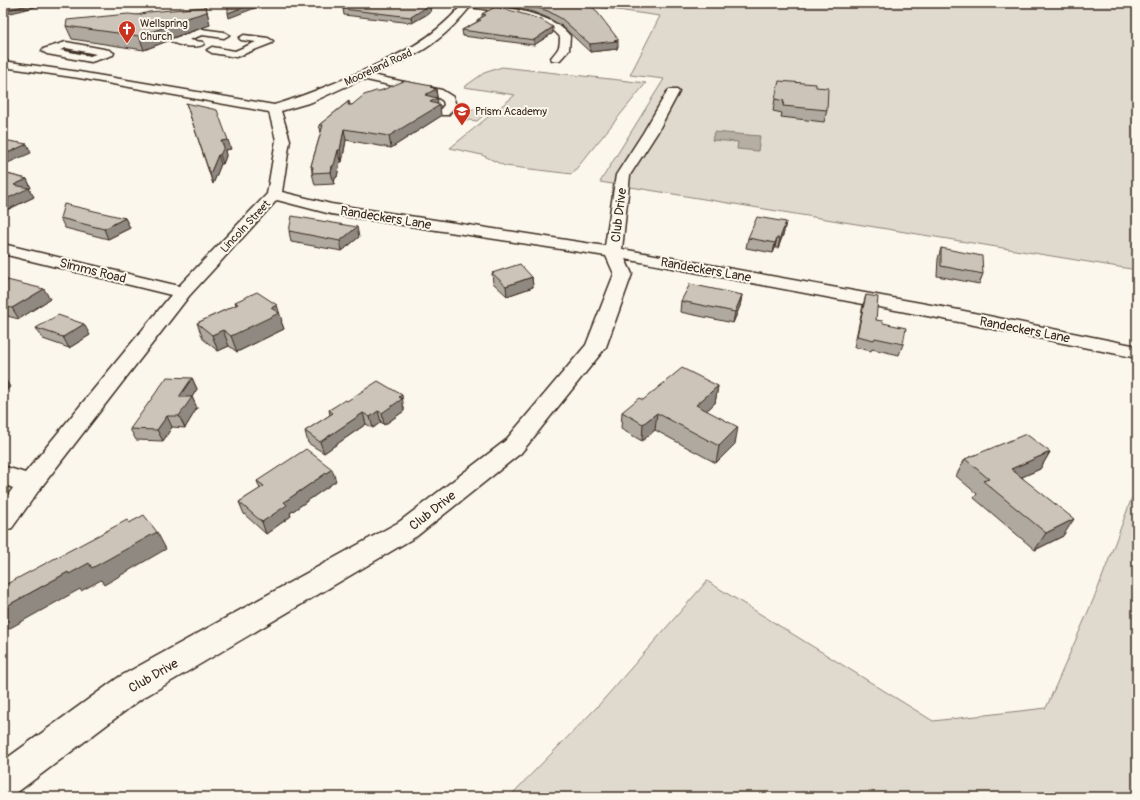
<svg xmlns="http://www.w3.org/2000/svg" width="1140" height="800" font-family="Pangolin,sans-serif">
<style>
.green{fill:#dfd9ce;stroke:#8d8276}
.water{fill:#b6aea2;stroke:#85796d}
.lines{fill:none;stroke-linecap:round;stroke-linejoin:round}
.minor-casing{stroke:#3b2a1e;stroke-width:3}
.minor{fill:#fbf7ec;fill-rule:evenodd}
.wall{fill:#afa99f;stroke:#3b2a1e}
.shaded-wall{fill:#8f8982;stroke:#3b2a1e}
.building{fill:#ccc4b9;stroke:#3b2a1e}
.labels{text-anchor:middle;stroke-width:4;stroke-linejoin:round;paint-order:stroke}
.far-poi-label{font-size:11px;fill:#3b2a1e;stroke:#fbf7ec;text-anchor:start}
.far-street-label{font-size:11px;fill:#3b2a1e;stroke:#fbf7ec}
.street-label{font-size:13px;fill:#3b2a1e;stroke:#fbf7ec}
</style>
<rect width="100%" height="100%" fill="#fbf7ec"/>
<filter id="ink" filterUnits="userSpaceOnUse"><feTurbulence type="fractalNoise" baseFrequency=".025" numOctaves="2"/><feDisplacementMap in="SourceGraphic" scale="8" xChannelSelector="R" yChannelSelector="G"/><feConvolveMatrix kernelMatrix="1 2 1 2 8 2 1 2 1" color-interpolation-filters="sRGB"/></filter>
<g filter="url(#ink)">
<path class="green" d="M567,3H1137V270L600,182L664,79L630,75L660,16Z
M502,67L646,83L572,174L505,166L482,155L450,148L515,95L464,87L484,73Z
M473,109L489,111L477,121L461,119Z
M1137,484V797H509L597,707L707,581L933,721L1046,708L1097,591Z"/>
<path class="water" d="M714,132L760,136L758,151L737,149L738,142L712,140Z"/>
<g class="lines">
<g class="minor-casing">
<path id="minor" d="M451,3C482,3 551,9 570,36L569,50L560,60H552L551,58C558,49 560,49 560,37C544,16 495,11 470,7C460,19 449,31 437,40C419,55 394,65 372,75L442,90L453,97L456,105L448,115H440L438,112L444,105L443,101L434,95L362,79L312,102L281,111L290,140L282,192L331,204L605,246L616,175L643,133L667,92L669,90H677L679,92L657,133L630,175L622,249L959,310L1137,346V358L959,322L625,259L632,274L606,347L521,453L417,536L141,699L15,794L9,797H3V761L119,677L399,522L505,441L586,345L614,274L606,256L331,214L277,200L189,296L39,490L12,528L3,531V502L13,488L3,484V466L25,473L171,295L3,254V244L179,286L267,194L276,140L269,112L79,78L3,67V61L79,72L274,105C301,97 327,86 354,75C396,56 430,42 461,6L452,5Z
M201,29L224,32L229,35L224,38L202,35L189,40L203,42L204,44C199,49 176,46 171,41L172,39Z
M244,35L268,38L273,41L272,43L236,57L212,53L207,50L212,47L235,51L256,42L241,40L239,38Z
M66,42L109,50L114,53L113,55L91,62L47,54L42,51L43,49ZM66,48L96,54L90,56L60,50Z"/>
</g>
<use href="#minor" class="minor"/>
</g>
<path class="wall" d="M330,3H438L430,8L431,12L412,23L344,15L343,9L342,7L330,6Z
M507,3H573L618,47H617V49L590,52L562,26L548,18L533,12L507,6Z
M206,7L210,25L172,38L170,40L144,50L72,39L66,26L138,15Z
M495,7L553,33L534,45L463,36L462,30L477,22V20L482,17V14Z
M816,87L827,110L824,122L781,117L782,113L773,111L775,99Z
M432,88L436,89L438,104L441,116L391,148L346,140L342,162H340L337,177L335,178L334,184L315,185L312,173V171L311,166L321,132L319,125L349,101L350,105H352L380,91Z
M186,103L231,149L225,150L226,156L223,164H221L213,184Z
M3,173L27,179L31,188L29,189L34,197L9,209L3,207Z
M60,218H125L130,228L108,239L65,228Z
M289,231L359,237L342,251L291,242Z
M784,232L778,248H775L773,253L746,248L748,238Z
M941,248L983,274L979,284L937,276L938,259Z
M492,273L532,277L533,287L507,296L493,283Z
M3,279L50,299L19,319L3,315Z
M742,295L740,306L733,323L680,312L681,301Z
M866,295L876,320L883,323L903,344L899,355L872,349L871,351L854,347L863,305Z
M235,302L282,321H281L284,329L237,352L229,346L218,351L203,339L197,323L236,305Z
M36,328L90,335L69,348L43,339Z
M192,378L197,389L192,397L197,408L185,428L172,427L163,441L136,440L130,429Z
M718,386L715,403L706,411L735,444L716,463L655,430L642,441L621,429L622,412L643,400Z
M347,401L404,406V411L384,425L381,422L373,428L366,424L324,453L308,443L305,431L330,415L329,410Z
M1050,452L1040,469L1022,477L1063,536L1035,550L974,498L977,494L956,476L965,459Z
M257,481H336L290,513L291,516L266,534L244,514L239,502L260,489Z"/>
<path class="shaded-wall" d="M36,3H51L3,15V11Z
M254,3H268L229,18L228,13Z
M428,3H438L430,8L431,12L412,23L411,17Z
M206,7L210,25L172,38L170,40L144,50L139,36L167,24Z
M553,27V33L534,45V40Z
M618,39V47H617V49L590,52V44Z
M432,86V91L436,89L438,106L440,105L441,116L391,148L389,136L425,95L430,87Z
M344,129L346,140L342,162L340,150Z
M228,140L231,149L225,150L226,156L223,164L220,155L221,141Z
M27,144L31,153L3,165V155Z
M338,150L340,162L337,177L335,178L334,184L331,172Z
M218,155L221,164L213,184L210,174Z
M27,179L31,188L29,189L34,197L9,209L4,200L14,185Z
M125,218L130,228L108,239L104,229Z
M786,222L784,232L778,248L780,238Z
M357,227L359,237L342,251L340,241Z
M777,238L775,248L773,253L775,243Z
M532,277L533,287L507,296L506,286Z
M44,289L50,299L19,319L12,308Z
M742,295L740,306L733,323L735,312Z
M277,305L282,321H281L284,329L237,352L231,336L271,308Z
M84,324L90,335L69,348L63,337Z
M223,330L229,346L218,351L212,335Z
M3,376L10,387L3,393Z
M192,378L197,389L192,397L197,408L185,428L179,416V397Z
M718,386L715,403L694,422L696,405Z
M402,395L404,411L384,425L382,413L399,397Z
M378,411L381,422L373,428L370,417Z
M363,413L366,424L324,453L320,442Z
M657,413L655,430L642,441L643,424Z
M167,416L172,427L163,441L157,430Z
M738,427L735,444L716,463L719,446Z
M1050,452L1040,469L1002,486L1011,469Z
M332,469L336,481L290,513L291,516L266,534L262,522L284,502Z
M1074,519L1063,536L1035,550L1046,533Z
M157,532L166,549L104,585L101,580L81,591L80,589L3,632V608L68,572Z"/>
<path class="building" d="M3,3H36L3,11Z
M228,3H254L228,13Z
M342,3H428L427,4L430,5L411,17L343,9L354,4Z
M520,3H573L594,8L618,39L614,40L617,41L590,44L562,19L548,11L532,6Z
M206,7L207,12L167,24L165,27L139,36L66,26L67,20L128,14L138,15L149,12Z
M495,7L505,9L530,16L542,20L553,27L534,40L462,30L481,20H477L486,15L482,14Z
M404,81L432,86L430,87L436,89L425,95L437,98L430,102L440,105L389,136L344,129L340,150H338L334,165L332,166L331,172L312,173L313,167L311,166L323,125H319L349,101L348,105H352L364,95L376,91H380Z
M779,81L816,84V87L828,88L827,110L783,106L784,101L775,99Z
M186,103L217,110L228,140L221,141L224,147L220,155H218L210,174Z
M3,140L27,144L3,155Z
M3,173L27,179L14,185L29,188L4,200H3Z
M64,204L125,218L104,229L60,218Z
M292,216L357,227L340,241L289,231Z
M757,217L786,222L780,238H777L775,243L748,238Z
M941,248L982,256L983,274L941,266Z
M520,264L532,277L506,286L492,273Z
M3,279L44,289L12,308L3,306Z
M690,284L742,295L735,312L681,301Z
M257,292L277,305L271,308L279,313L231,336L223,330L212,335L197,323L238,304L235,302Z
M866,295L878,297L876,320L883,321V323L906,328L903,344L875,338L874,340L857,336Z
M58,315L84,324L63,337L36,328Z
M682,368L718,386L696,405L738,427L719,446L657,413L643,424L622,412L639,398L643,400Z
M167,377L192,378L179,397H192L179,416H167L157,430L130,429Z
M378,381L402,395L399,397L402,399L382,413L378,411L370,417L363,413L320,442L305,431L333,413L329,410L345,400L347,401Z
M1026,434L1050,452L1011,469L1074,519L1046,533L983,481L989,479L965,459Z
M306,449L332,469L284,502L287,505L262,522L239,502L264,486L257,481Z
M144,515L157,532L92,568L89,563L69,574L68,572L3,608V586L127,520L129,523Z"/>
</g>
<defs>
<g id="church-pin" transform="scale(0.9)"><path d="M0 17L-7.5 6A9.5 9.5 0 1 1 7.5 6Z" fill="#c8321e" stroke="#fbf7ec"/><path d="M-1.2-6h2.4v3.5h3.3v2.4h-3.3V6h-2.4V-.1h-3.3v-2.4h3.3Z" fill="#fff"/></g>
<g id="school-pin" transform="scale(0.9)"><path d="M0 17L-7.5 6A9.5 9.5 0 1 1 7.5 6Z" fill="#c8321e" stroke="#fbf7ec"/><path d="M0-5L7-2L0 1L-7-2ZM-4 1L0 2.5L4 1V4Q0 6-4 4Z" fill="#fff"/></g>
</defs>
<g fill-rule="evenodd">
<use href="#church-pin" x="127" y="29"/>
<use href="#school-pin" x="462" y="111"/>
</g>
<g class="labels">
<g class="far-poi-label">
<text x="140" y="27">Wellspring<tspan x="140" dy="13">Church</tspan></text>
<text x="475" y="115">Prism Academy</text>
</g>
<g class="far-street-label">
<text transform="translate(378 67) rotate(-25)" y="4">Mooreland Road</text>
<text transform="translate(245 226) rotate(-47)" y="4">Lincoln Street</text>
</g>
<g class="street-label">
<text transform="translate(618 215) rotate(-83)" y="5">Club Drive</text>
<text transform="translate(386 217) rotate(9)" y="5">Randeckers Lane</text>
<text transform="translate(706 269) rotate(10)" y="5">Randeckers Lane</text>
<text transform="translate(93 270) rotate(14)" y="5">Simms Road</text>
<text transform="translate(1025 329) rotate(11)" y="5">Randeckers Lane</text>
<text transform="translate(432 510) rotate(-38)" y="5">Club Drive</text>
<text transform="translate(153 675) rotate(-30)" y="5">Club Drive</text>
</g>
</g>
<rect width="1140" height="800" fill="none" stroke="#fbf7ec" stroke-width="16"/>
<rect x="8" y="8" width="1124" height="784" fill="none" stroke="#3b2a1e" stroke-width="1.5" filter="url(#ink)"/>
</svg>
